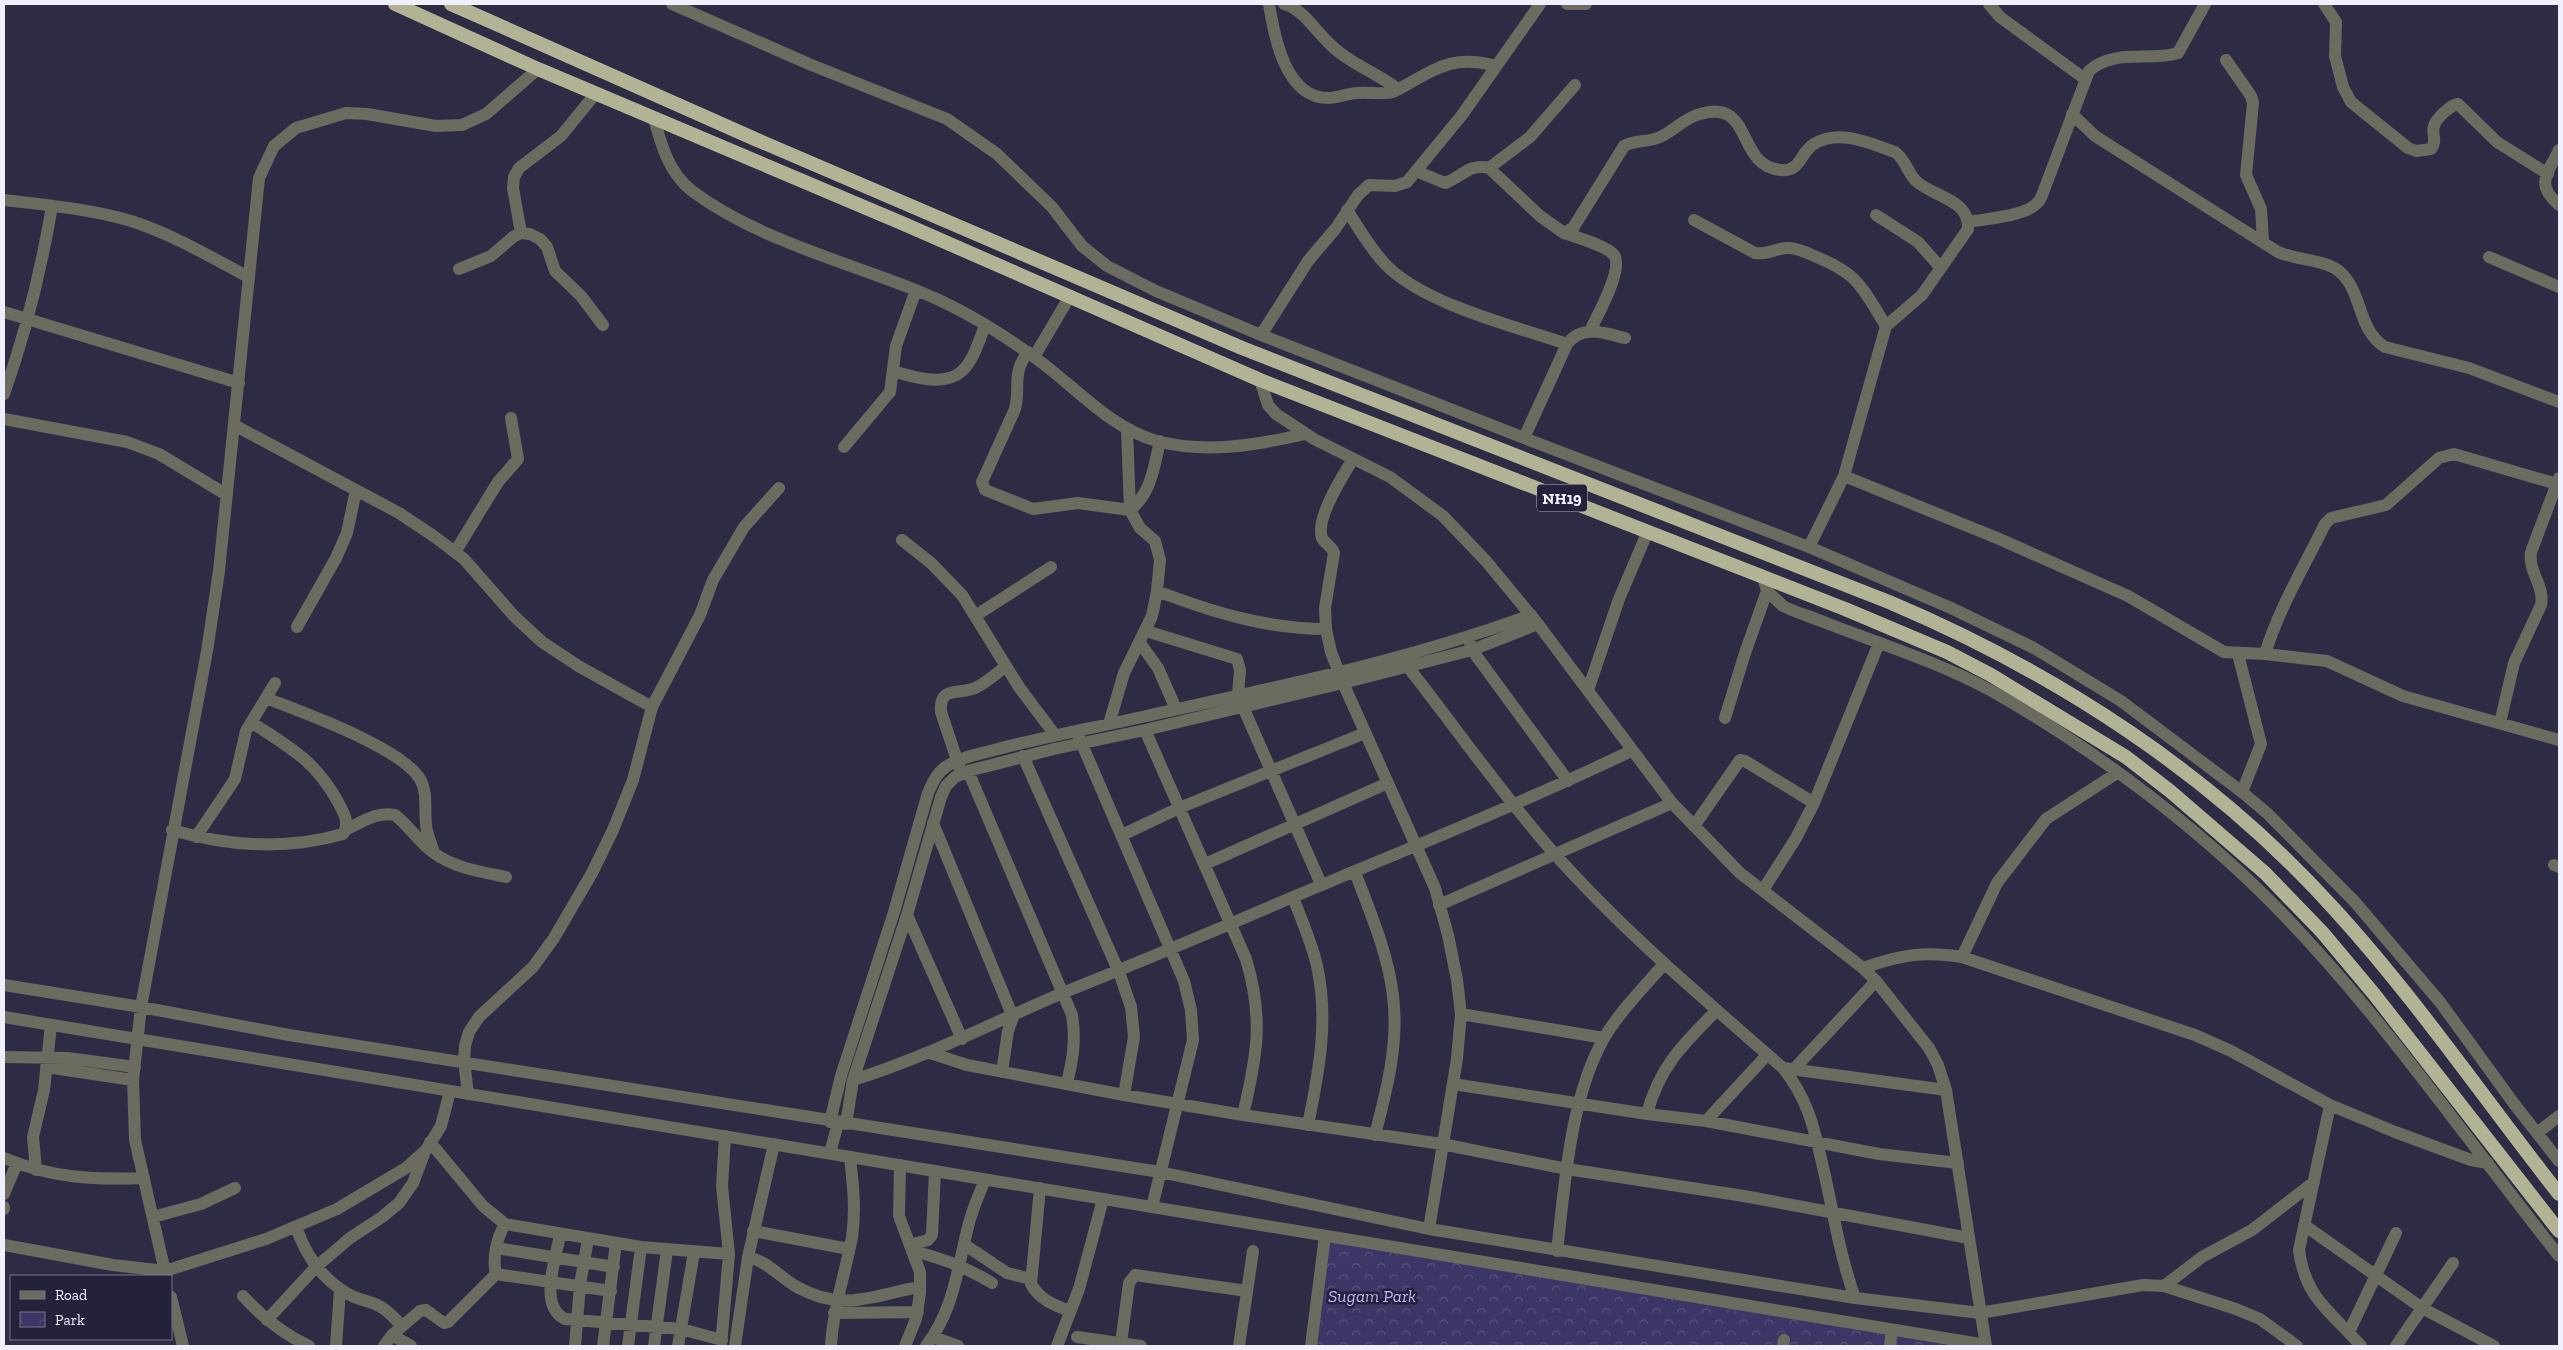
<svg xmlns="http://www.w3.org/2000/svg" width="2563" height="1350" font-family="'Zilla Slab',serif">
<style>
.park{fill:url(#park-crowns)}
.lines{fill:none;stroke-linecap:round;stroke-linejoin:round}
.minor{stroke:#6b6c5f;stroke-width:12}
.tertiary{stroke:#6b6c5f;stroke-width:12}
.trunk{stroke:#b2b394;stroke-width:14}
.labels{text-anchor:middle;stroke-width:5;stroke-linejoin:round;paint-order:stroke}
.shield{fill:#24223b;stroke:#b3b2c3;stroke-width:1}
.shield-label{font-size:16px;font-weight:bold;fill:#f0effd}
.park-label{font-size:18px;font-style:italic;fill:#bab7f7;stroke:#24223b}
</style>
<defs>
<pattern id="park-crowns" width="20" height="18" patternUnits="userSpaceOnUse" patternTransform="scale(1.25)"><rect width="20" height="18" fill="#3b3665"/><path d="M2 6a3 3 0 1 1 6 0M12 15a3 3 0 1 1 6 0" fill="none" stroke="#58537c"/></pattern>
</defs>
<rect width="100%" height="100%" fill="#2e2c45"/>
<path class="park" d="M1325,1236L1986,1346H1316Z"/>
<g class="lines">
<path class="minor" d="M672,4L809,64L947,119L997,154L1052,207L1082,246L1107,266L1156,291L1261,335L1524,438L1809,547L1951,608L2034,648L2121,701L2242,792L2268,814L2354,901L2440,1002L2515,1105L2559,1161
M1269,4C1274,35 1285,98 1328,98C1338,98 1348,93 1358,93C1370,92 1381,95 1393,92C1432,72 1449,53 1496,66
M1284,4C1302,9 1312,26 1325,39C1345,62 1374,71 1398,89
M1567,4H1586
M1989,4L2000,17L2085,79
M2324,4L2336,22L2335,56L2343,87L2351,102L2408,148L2416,151L2431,149C2438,140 2431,135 2434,126C2436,118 2451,105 2458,104L2497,142L2548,174
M2226,60L2251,96L2253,103L2246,175L2261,209L2263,241
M2072,114L2095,136L2278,252C2295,260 2328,260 2340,272C2363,292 2357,330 2385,347L2469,368L2559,402
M654,118C661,145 669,173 692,191C757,239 840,260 913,289C955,305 998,331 1034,357C1074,385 1109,428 1157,441C1206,454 1257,445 1305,434
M2559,150C2547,175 2535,184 2559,205
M1489,168L1530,137L1575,85
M1416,171L1445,183C1462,177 1469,163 1489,168L1540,216L1564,233L1573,228L1624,146C1636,139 1648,143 1660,137C1674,131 1684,118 1700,114C1754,98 1735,166 1781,170C1801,172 1800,152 1814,144C1839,128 1871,144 1895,152C1906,160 1907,172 1916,181C1933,197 1970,199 1968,229L1922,295L1886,326L1844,476L1809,547
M4,200C47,205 90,209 131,221C172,234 211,257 248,277
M1347,210C1359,229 1370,248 1385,264C1423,304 1514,326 1567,344
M1876,215L1918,242L1940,267
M1694,220L1755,253C1768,255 1776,248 1788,248C1797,248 1806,252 1814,256C1859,274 1861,286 1886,326
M1969,222C1989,218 2031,217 2041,198L2089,71C2114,48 2149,62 2178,53L2205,4
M521,233L513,188L514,177L519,168L561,136L596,93
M1564,233C1576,237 1607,246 1614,255C1624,269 1597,316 1590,331
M2489,257L2559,287
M459,269L491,256L513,237L521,233L530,234L540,239L547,247L555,271L581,296L603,325
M4,312L239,383
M1261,335L1308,261L1336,228L1358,195L1369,185L1395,186L1407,182L1462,115L1540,4
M1028,352C1011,374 1021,385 1015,409L982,482L985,490L1033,509L1078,503L1130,510C1151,494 1154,467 1160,441
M1034,357L1070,296
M893,371C912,377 945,387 962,371C974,360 979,340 985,326
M4,394C26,332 41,271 52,206
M4,419L127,442L159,454L227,495
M234,425L399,513L435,537L464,559L514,616L542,642L580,667L652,707
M1524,438L1567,344C1582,324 1604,333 1625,338
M844,447L890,392L896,346L916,290
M1353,459C1343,475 1315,519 1322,538C1325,544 1332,546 1334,553L1325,608L1326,629L1331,652L1343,683L1435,888L1448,935L1457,980L1461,1014L1457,1059L1429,1229
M1844,476L1997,538L2128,596L2224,652L2265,654L2327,661L2403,696L2559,740
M902,540L931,563L962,595L1019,687L1055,735
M455,552L498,482L518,459L511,418
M1763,577L1767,591L1783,606C1797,613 1812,617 1826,623C1881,644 1938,662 1990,690C2091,747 2193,823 2275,906C2380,1013 2466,1139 2559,1256
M1157,591C1212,612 1267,629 1326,629
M975,616L1051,567
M297,627L336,558L347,533L356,490
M1146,631L1237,659L1240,670L1238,694
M1140,643L1158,668L1176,709
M1470,643L1472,650L1568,781
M2238,654L2261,744L2242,792
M2265,654C2279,608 2304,567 2325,524L2331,518L2386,505L2439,458L2454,454L2557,484
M1408,667C1456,728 1501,793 1553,852C1623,931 1704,999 1783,1068C1811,1103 1815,1134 1825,1176C1834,1217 1841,1259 1855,1298
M1588,690L1619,599L1648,531
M266,698C301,712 401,747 420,779C429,794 423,815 427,831C429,839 432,846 434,853
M1243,707L1321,884
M1725,718L1745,653L1767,591
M2500,723L2514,663L2541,605C2545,586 2528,572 2531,552L2559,478
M1109,724L1124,673L1152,616L1157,591L1160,560L1155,541L1140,528L1130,510L1127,430
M1145,730L1246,959C1264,1019 1257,1056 1243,1115
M1078,735L1184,981L1191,1010L1193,1040L1152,1207
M1023,756L1119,972L1131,1007L1134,1037L1124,1095
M960,769L941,712C939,684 961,696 977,687C987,682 997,673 1006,666
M968,771L1072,1015C1076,1040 1073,1059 1067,1083
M933,823L1013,1017L1008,1031L1002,1072
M1694,826L1740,760L1745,761L1814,803
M347,829C362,822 378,811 395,815C409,826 419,842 434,853C454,868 482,872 506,877
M172,830C227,846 287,850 343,834C350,823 344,813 338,802C315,760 290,748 251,722
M1122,835L1179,808L1365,733
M196,837L235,779L246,731L275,683
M1205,864L1388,783
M2554,865L2559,867
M1355,872C1370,912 1388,953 1393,996C1399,1043 1387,1089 1375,1135
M1763,890L1796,838L1814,803L1879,643
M1293,897C1301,919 1312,943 1317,966C1329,1020 1319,1071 1308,1125
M1439,905L1672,803
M907,915L962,1039
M1962,957L1997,883L2046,819L2117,773
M1863,968C1900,955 1922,951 1962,957L2195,1035L2231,1051L2330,1105L2395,1132L2471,1160L2488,1163
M4,985L141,1007L289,1035L1160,1172L1429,1229L1855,1298L1980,1313L2143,1285L2164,1286L2236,1309L2260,1319L2297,1346
M1461,1014L1604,1038
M930,1053L967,1065L1124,1095L1243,1115L1442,1144L1567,1169L1744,1196L1969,1238
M4,1057L67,1058L135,1067
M46,1067L133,1080
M1783,1068L1946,1090
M1793,1070L1876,981
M853,1080C927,1057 994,1022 1065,992C1120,970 1175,947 1230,924C1363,866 1500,814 1631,751
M1453,1084L1647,1114L1706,1121L1879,1154L1958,1163
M468,1094L464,1061L465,1046L469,1032L479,1017L533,967L554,938L592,873L613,830L633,780L652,707L700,615L713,580L744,527L779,488
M2330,1105L2299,1250C2305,1299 2332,1312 2361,1346
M1647,1114C1659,1067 1684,1043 1717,1010
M1706,1121L1767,1055
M830,1122L841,1076L894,912L928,793C933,782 937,772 947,766C961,757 979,754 994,750C1043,737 1093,728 1142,717C1273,688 1405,661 1531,615
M846,1124L853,1080L907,915L941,797L946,786L955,777L968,771L1054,749L1145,730L1343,683L1472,650L1538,624
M2537,1133L2559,1116
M430,1142L483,1206L505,1224L641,1247L729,1254
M830,1153L838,1123
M4,1158C51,1178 93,1180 144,1178
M900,1165L899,1216L920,1272V1293L916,1319L905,1346
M36,1170L33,1137L44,1090L51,1025
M1040,1188L1031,1284C1040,1300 1054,1305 1070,1311
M4,1194L17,1163
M4,1207V1209
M153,1217L201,1204L235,1188
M505,1224C497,1238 492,1258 496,1274L611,1291
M2304,1225L2422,1308L2494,1346
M296,1227C306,1256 322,1280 350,1295C359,1300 370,1301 379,1306C388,1310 395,1319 402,1326
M753,1231L849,1249
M560,1235C556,1258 538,1306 565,1319L681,1329L722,1340
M4,1245L113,1265L165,1271L266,1239L337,1209L406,1168L426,1150L441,1126L450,1091
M910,1245L928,1240L932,1235L935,1171
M965,1245L1007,1273L1031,1279
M496,1248L614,1267
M913,1251C942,1258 966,1267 992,1283
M1557,1251C1565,1183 1570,1098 1604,1038C1620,1011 1644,987 1664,964
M748,1257C770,1263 778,1276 797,1287C844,1313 872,1295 920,1287
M166,1276L135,1140L133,1080L141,1007L207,651L219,571L259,178L274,146L296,128L346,113L367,114L436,126L462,125L486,114L538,69
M2164,1286L2202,1257L2252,1230L2314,1182
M243,1296C262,1317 283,1334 309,1346
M171,1297L183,1346
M834,1313L918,1312
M267,1320L316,1267L350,1238L382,1217L399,1203L413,1183L424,1154
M2349,1332L2396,1233
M392,1335L411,1346
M933,1337L958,1346
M1077,1337L1141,1346
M1121,1343L1129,1283L1135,1275L1247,1291
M336,1346L340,1290
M384,1346L392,1335L420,1311L426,1310L444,1323L448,1322L496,1274
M575,1346L580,1285L588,1239
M603,1346L616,1243
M628,1346L641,1247
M654,1346L667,1250
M678,1346L694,1252
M721,1346L729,1254L722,1186L725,1136
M735,1346L748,1257L774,1144
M831,1346C833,1309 845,1274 852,1237C856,1210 853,1184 850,1157
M926,1346C955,1308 957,1268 969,1223C973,1208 979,1194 985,1180
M1057,1346L1079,1289L1103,1199
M1239,1346L1253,1251
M1311,1346L1325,1236
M1783,1346L1784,1340
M1890,1346L1892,1330
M2396,1346L2453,1263"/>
<path class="tertiary" d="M1260,380L1268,405L1276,414L1314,439L1390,477L1443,516L1486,561L1538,624L1672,803L1740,873L1863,968L1876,981L1929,1048L1938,1065L1946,1090L1986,1346
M4,1017L1986,1345"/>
<path class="trunk" d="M395,4L538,69L904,224L1260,380L1845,609L1947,652L1991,675L2126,757L2170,791L2265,873L2322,932L2374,994L2559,1231
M451,4L755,139L1242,348L1889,602C2057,673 2214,775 2336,911C2417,1000 2485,1100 2559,1194"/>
</g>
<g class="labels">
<rect class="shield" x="1537" y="484.5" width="50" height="27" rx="4"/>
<g class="shield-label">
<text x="1562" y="504">NH19</text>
</g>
<g class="park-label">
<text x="1372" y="1302">Sugam Park</text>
</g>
</g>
<rect width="2563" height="1350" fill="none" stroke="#f0effd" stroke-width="10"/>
<rect x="10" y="1275" width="162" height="65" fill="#24223b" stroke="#767489"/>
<rect x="20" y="1291" width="25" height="8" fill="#6b6c5f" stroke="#767489"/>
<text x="55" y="1300" font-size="15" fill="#f0effd">Road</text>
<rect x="20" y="1312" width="25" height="15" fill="url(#park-crowns)" stroke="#767489"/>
<text x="55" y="1325" font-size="15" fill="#f0effd">Park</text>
</svg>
